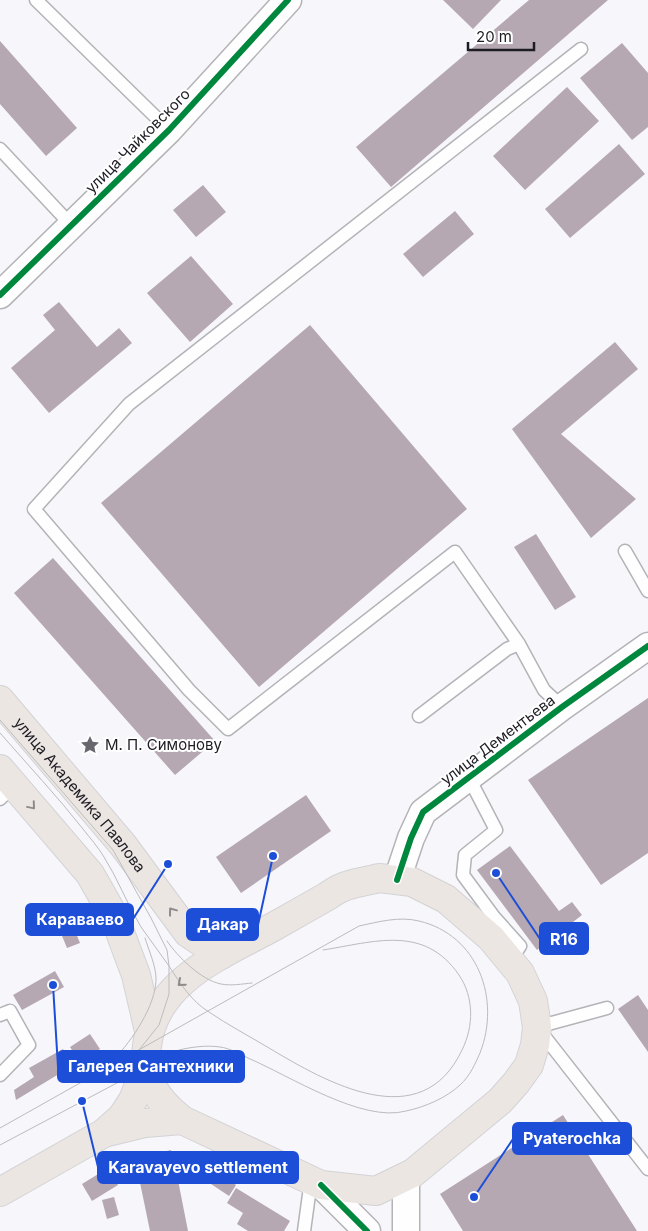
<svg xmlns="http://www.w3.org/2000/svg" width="648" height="1231" font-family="Inter,sans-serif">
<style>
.building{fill:#b5a8b2}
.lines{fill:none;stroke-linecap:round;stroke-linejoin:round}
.service-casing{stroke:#b3b3b8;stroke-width:15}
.minor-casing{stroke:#b3b3b8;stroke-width:29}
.primary-casing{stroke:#d3d3d6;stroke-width:30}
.service{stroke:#fefefe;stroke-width:12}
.minor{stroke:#fefefe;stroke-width:26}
.primary{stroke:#ece6e2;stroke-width:28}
.tram{stroke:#bcbcbe;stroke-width:1}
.cycleway-casing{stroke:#fff;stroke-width:9}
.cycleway{stroke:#00873e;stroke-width:6}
.oneway{stroke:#8f8b8c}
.labels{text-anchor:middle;stroke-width:4;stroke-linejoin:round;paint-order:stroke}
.street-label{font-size:15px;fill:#1d1c24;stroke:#fff}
.poi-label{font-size:15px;fill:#1d1c24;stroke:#fff;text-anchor:start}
.leader{fill:none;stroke:#1d4ed8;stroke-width:2}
.callout-dot{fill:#1d4ed8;stroke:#fff;stroke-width:2}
.callout{fill:#1d4ed8;stroke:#1d4ed8;stroke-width:2}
.callout-label{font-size:16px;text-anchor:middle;font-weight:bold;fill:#fff}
</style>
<rect width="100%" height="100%" fill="#f6f6fb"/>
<path class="building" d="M443,0H501L473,29Z
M529,0H608L391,187L356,147Z
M0,41L77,128L46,156L0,104Z
M622,43L648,73V127L632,140L580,78Z
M567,87L599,121L525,190L493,156Z
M619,144L645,174L570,238L545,209Z
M203,185L226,212L196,237L173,210Z
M455,211L474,234L423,277L403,254Z
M191,256L233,304L190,342L147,293Z
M59,302L97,347L119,328L132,343L49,413L11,368L55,330L43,315Z
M310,325L467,509L259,687L101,503Z
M615,342L638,369L561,434L636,499L591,538L512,429Z
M536,534L576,597L555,610L514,547Z
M53,558L215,741L175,775L14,593Z
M648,698V853L601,885L528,780Z
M306,795L331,831L241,893L216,857Z
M510,846L559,911L572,902L582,915L537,950L477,870Z
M73,926L80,943L67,948L60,931Z
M55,971L64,987L22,1010L13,995Z
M638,995L648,1010V1052L618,1009Z
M90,1034L100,1049L79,1061L70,1047Z
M63,1049L72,1066L16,1100L14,1090L34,1077L29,1068Z
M563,1115L637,1231H463L440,1194Z
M171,1150L173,1163L152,1167L150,1155Z
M175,1165L188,1231H150L138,1173Z
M210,1167L236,1185L229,1196L202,1178Z
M108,1168L118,1185L92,1201L82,1184Z
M236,1188L290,1221L284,1231H248L237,1224L243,1213L227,1203Z
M114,1197L119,1215L107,1219L102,1200Z"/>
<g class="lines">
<g class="service-casing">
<path id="service" d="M36,0L169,130
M0,149L72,226
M625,551L648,591
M562,707L544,690L519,644L455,552L228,729L189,690L34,509L129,404L581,49
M419,716L507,649L519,644
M469,778L496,830L465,855L463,875L494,917L520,946L510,961
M0,799L14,785
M607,1008L537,1027L648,1169
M0,1015L10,1011L29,1045L0,1075
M304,1231L311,1180"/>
</g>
<g class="minor-casing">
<path id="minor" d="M0,295L169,130L288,0
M397,880L411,838L423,812L562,707L648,646
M321,1185L367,1231
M406,1231V1177"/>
</g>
<g class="primary-casing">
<g id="primary">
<path id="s1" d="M0,700L123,845L188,933L221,955"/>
<path d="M0,769L90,874L115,918L124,943L136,975L149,1031"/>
<path d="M379,878L412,882L446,899L491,938L520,973L533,1001L537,1027L535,1045L529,1065L516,1083L500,1101L413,1173L376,1191L321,1185L182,1120C156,1099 143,1081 147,1046C155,980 222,955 273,927C291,917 308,907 326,897C332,893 339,888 346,886C357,882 368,881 379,878Z"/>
<path d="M104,1133L145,1123L182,1120"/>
<path d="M0,1192L104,1133L122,1117L133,1100L146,1067"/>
</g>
</g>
<use href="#service" class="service"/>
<use href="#minor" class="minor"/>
<use href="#primary" class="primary"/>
<path class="tram" d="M0,720L113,850L151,918L167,950L169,966V994L159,1025L115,1080
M0,733C28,765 57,796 83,829C90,838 98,847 104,857C118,879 127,904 141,927C150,940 160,953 169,966C180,983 191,1001 209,1012C228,1025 249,1036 269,1048C326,1082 421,1137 462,1050C474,1026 474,997 459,975C424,924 374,942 323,950
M167,941C178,957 201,980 221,984C231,986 242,984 252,983
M114,1059C132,1041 156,1005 156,979C156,966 149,951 145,938
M0,1128L359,926C378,922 399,916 419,921C478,935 501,999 480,1053C475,1064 470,1076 460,1085C446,1098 425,1107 406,1111C362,1123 290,1076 248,1058C240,1054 229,1048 220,1047C206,1045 192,1047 179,1050L0,1145"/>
<g class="cycleway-casing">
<path id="cycleway" d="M0,295L169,130L288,0
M397,880L411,838L423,812L562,707L648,646
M321,1185L367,1231"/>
</g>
<use href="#cycleway" class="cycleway"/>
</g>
<defs><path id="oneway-chevron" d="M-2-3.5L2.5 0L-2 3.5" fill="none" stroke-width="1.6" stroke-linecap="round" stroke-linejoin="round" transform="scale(1.25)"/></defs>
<g class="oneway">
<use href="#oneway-chevron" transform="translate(32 806) rotate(50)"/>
<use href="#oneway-chevron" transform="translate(172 911) rotate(-127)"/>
<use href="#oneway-chevron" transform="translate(181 983) rotate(139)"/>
</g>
<defs>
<g id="sight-bare" transform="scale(1.5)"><path d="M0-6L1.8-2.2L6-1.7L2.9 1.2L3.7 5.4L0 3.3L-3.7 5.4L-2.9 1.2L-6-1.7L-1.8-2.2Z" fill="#69686f" stroke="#fff" stroke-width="2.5" paint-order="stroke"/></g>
</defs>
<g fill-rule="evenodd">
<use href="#sight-bare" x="90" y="745"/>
</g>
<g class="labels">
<g class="street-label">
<text transform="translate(138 141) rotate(-45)" y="5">улица Чайковского</text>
<text transform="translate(498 740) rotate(-37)" y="5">улица Дементьева</text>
<text dy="5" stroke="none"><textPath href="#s1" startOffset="124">улица Академика Павлова</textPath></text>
</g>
<g class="poi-label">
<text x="105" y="750">М. П. Симонову</text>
</g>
</g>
<path class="leader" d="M168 864L133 919M273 856L258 925M496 873L540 939M53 985L58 1067M474 1197L513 1139M82 1101L98 1167"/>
<g class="callout-dot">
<circle cx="168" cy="864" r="5"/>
<circle cx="273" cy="856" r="5"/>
<circle cx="496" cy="873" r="5"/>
<circle cx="53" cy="985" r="5"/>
<circle cx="474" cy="1197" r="5"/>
<circle cx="82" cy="1101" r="5"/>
</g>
<g class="callout">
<rect x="26" y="904" width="107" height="31" rx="5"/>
<rect x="187" y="909" width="71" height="31" rx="5"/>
<rect x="540" y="923" width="48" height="31" rx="5"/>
<rect x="58" y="1051" width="186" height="31" rx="5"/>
<rect x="513" y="1123" width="118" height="31" rx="5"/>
<rect x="98" y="1152" width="200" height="31" rx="5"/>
</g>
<g class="callout-label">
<text x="80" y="925">Караваево</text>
<text x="223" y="930">Дакар</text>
<text x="564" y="945">R16</text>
<text x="151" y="1072">Галерея Сантехники</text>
<text x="572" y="1144">Pyaterochka</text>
<text x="198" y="1173">Karavayevo settlement</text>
</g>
<path d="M468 42v8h66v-8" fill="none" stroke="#1d1c24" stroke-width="2.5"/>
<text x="476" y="42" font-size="15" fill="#1d1c24" stroke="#ffffff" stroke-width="4" paint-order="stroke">20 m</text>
</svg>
